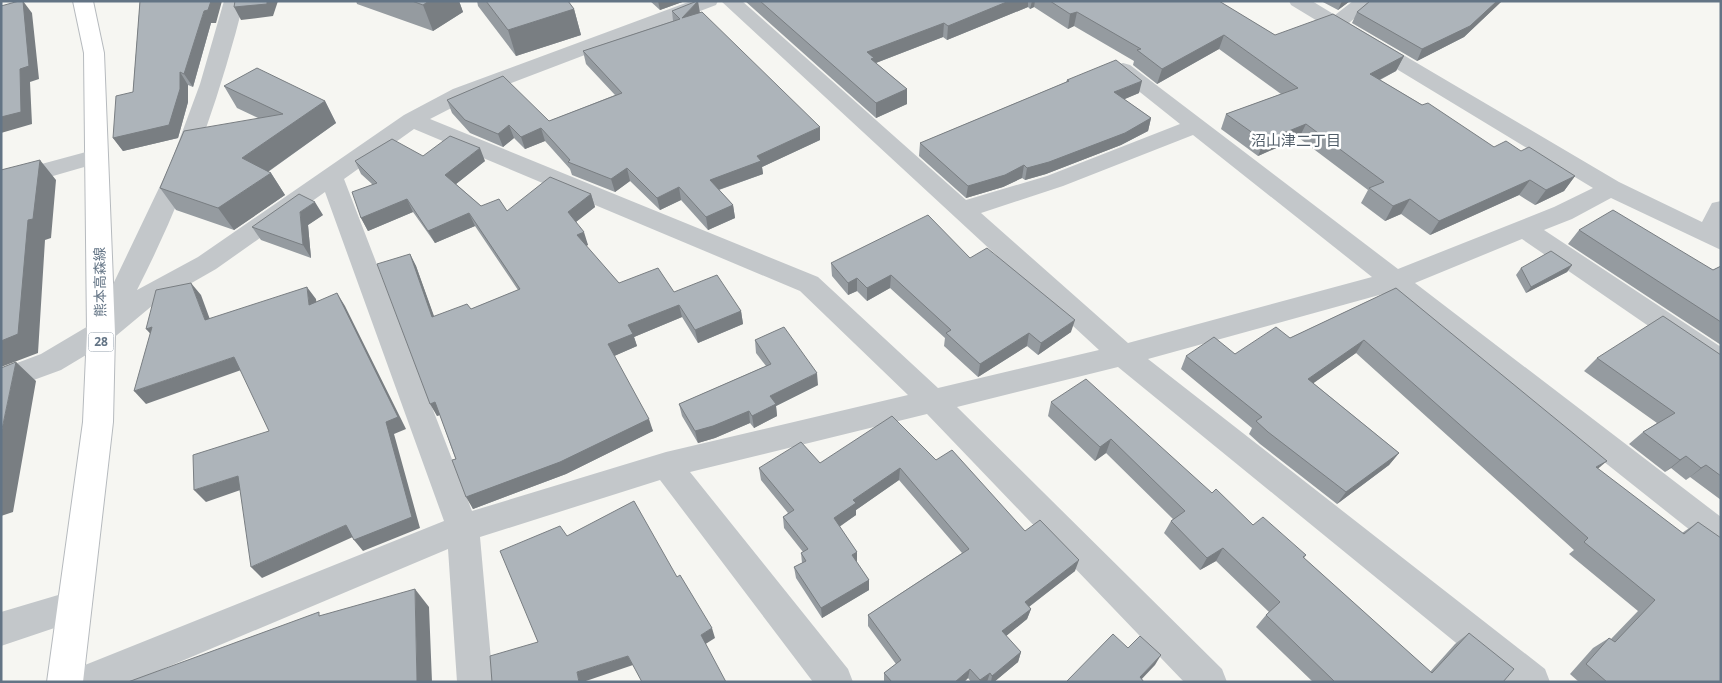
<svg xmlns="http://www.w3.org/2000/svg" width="1722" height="683" font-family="'Open Sans','Noto Sans JP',sans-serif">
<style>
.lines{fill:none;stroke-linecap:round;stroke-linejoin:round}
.primary-casing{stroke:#b6babe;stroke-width:2}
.street{fill:#c3c7ca;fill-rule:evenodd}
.primary{fill:#fff;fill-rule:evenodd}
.wall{fill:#959ba0}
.shaded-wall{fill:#797e82}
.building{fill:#adb4ba;stroke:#797e82}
.labels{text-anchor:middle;stroke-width:5;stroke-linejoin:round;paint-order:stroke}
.shield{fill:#fff;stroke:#929eaa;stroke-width:1}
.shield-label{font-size:12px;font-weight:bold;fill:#637485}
.street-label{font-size:14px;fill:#637485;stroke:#fff}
.neighbourhood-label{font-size:15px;fill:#515e69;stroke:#fff}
</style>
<rect width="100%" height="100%" fill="#f6f6f2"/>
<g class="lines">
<g class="primary-casing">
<path id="primary" d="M73,1H93L104,53L115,333L113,422L83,682H47L83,422L87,333L84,53Z"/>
</g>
<path class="street" d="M224,1H244C219,101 184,198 137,290L198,257L404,115L453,89L691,1H718L716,5L469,99L430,119L818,277L938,388L1099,350L721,1H742L966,200L1047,176L1180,124L1116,73L1113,69L1116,65L1123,63L1130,65L1398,269L1554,207L1593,188L1291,5L1289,1H1312L1335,15L1353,1H1375L1349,23L1619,182L1702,222L1712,203L1721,201V250L1611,198L1572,219L1544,230L1721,347V372L1711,369L1522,239L1415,283L1721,517V550L1710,546L1390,292L1148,359L1545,669L1550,682H1504L1118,367L957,407L1222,669L1227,682H1184L927,414L690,472L848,669L853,682H813L660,480L480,537L493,682H457L448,549L132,682H70L75,669L444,521L325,192L216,269L153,305L111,340L61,370L1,392V369L41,354L95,322L170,165L200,84ZM414,129L800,291L908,395L666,452L472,511L344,179ZM1193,135L1372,277L1128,343L981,213L1063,186Z
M97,149L105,151L108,156L105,161L1,191V175Z
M75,590L87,595L92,606L87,617L1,646V612Z"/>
<use href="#primary" class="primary"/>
</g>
<path class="wall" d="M140,1L216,23H211L193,87L188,85V102L178,138L123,151L113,138L133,92Z
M356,1H459L463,12L433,31L357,4Z
M477,1H568L574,9L581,35L516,56L478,6Z
M650,1H685L660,10Z
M745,1H1221L1220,2L1275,35L1404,56L1396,71L1380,80L1494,147L1521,151L1575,176L1564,191L1535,205L1519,195L1430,235L1401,214L1385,221L1361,203L1368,190L1299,138L1258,156L1221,129L1226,114L1281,94L1219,49L1157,84L1133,65L1134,61L1074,26L1068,29L1034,7L1030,9L1028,7L947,40L943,37L876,63L907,89V104L876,118Z
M1321,1H1350L1338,10Z
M1370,1H1502L1464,37L1417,61L1352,23L1357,12Z
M672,11L700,12L820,140L762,167L763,174L719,190L733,205L735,218L708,230L681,200L660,210L630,181L615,192L572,175L570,169L545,141L525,149L514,138L503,147L470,133L452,113L447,100L549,121L615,95L586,64L583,51L673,21Z
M1067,80L1139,93L1124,99L1151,118L1148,131L1121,145L1046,174L1025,180L1022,178L1003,187L966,198L919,156L920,143L1066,82Z
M224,86L325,101L336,123L268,172L271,173L285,195L234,230L176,210L160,188L258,118L237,108Z
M423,156L485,161L456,184L481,206L507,211L591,194L595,207L576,222L588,245L586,246L619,283L674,292L741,311L743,324L698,343L682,317L634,337L637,346L614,356L653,431L566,474L473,509L440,415L437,416L410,254L416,266L434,317L471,309L518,290L475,226L435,243L413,212L368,231L361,218L372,184L361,174L355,161Z
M323,215L308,225L311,258L261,240L252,227Z
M1579,230L1713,270L1721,266V345L1568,244Z
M970,258L1071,332L1038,355L1027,346L978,377L944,346L945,338L890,288L867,301L857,291L848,295L832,276L831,263Z
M1572,265L1567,272L1526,293L1516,275L1521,268Z
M1396,288L1598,469L1682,533L1698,522L1721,682H1579L1570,674L1593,648L1609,638L1611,639L1638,611L1569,554L1574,550L1356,353L1313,383L1399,453L1389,465L1337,504L1260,444L1249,434L1252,428L1181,369L1186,356L1235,354L1290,338Z
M755,340L818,385L776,406L777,416L754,428L750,423L715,438L698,443L682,416L679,404L766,366L756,353Z
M1721,355V500L1690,477L1686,480L1671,468L1665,472L1629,444L1643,432L1657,423L1584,371L1597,358Z
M1051,402L1212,493L1253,525L1306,555L1304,558L1430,672L1455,644L1469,633L1503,682H1313L1256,627L1266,615L1269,612L1216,561L1200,570L1164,533L1171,521L1173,519L1106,453L1095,461L1048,416Z
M936,460L1075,571L1029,607L1031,609L1027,619L1006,636L1021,652L1018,662L994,682H971L968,678L964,682H884V673L896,664L868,626V615L962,553L899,480L856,510V515L839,526L857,552V563L869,580V590L822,618L796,578L794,567L802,563L801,553L803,552L784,528L783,517L788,513L761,480L759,468L820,463Z"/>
<path class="shaded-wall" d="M23,1L32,13L39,79L30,82L32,124L1,133V117L20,69Z
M211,1H222L216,23H211L193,87L184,74L204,11Z
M267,1H278L273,16L241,20L234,7Z
M429,1H459L463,12L433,31L423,5Z
M658,1H685L660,10Z
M698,1L700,13L682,18Z
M1009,1H1028V7L947,40L948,26Z
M1032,1H1035L1034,7L1030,9Z
M1342,1H1350L1338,10Z
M1497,1H1502L1464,37L1417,61L1422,49Z
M574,9L581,35L516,56L508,30Z
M1077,12L1074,26L1068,29L1070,14Z
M944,23L943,37L873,64L867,52Z
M1224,35L1219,49L1157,84L1162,69Z
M1404,56L1396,71L1363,88L1370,74Z
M180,72L188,85V102L178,138L123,151L113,138Z
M1142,81L1139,93L1111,105L1114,92Z
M907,89V104L876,118V103Z
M325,101L336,123L256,180L242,158Z
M1151,118L1148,131L1121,145L1046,174L1025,180L1027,168Z
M1306,124L1299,138L1258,156L1264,141Z
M509,125L514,138L503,147L498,134Z
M820,127V140L762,167L763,174L712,192L710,180L757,156Z
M541,128L545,141L525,149L521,137Z
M480,148L485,161L451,188L445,175Z
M40,160L56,180L51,238L45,240L38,353L1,367V341Z
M1024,165L1022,178L1003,187L966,198L968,186Z
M627,168L630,181L615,192L611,179Z
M271,173L285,195L234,230L218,208Z
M1575,176L1564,191L1535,205L1546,190Z
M1530,180L1519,195L1430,235L1439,221Z
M679,187L681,200L660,210L657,198Z
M591,194L595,207L572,225L568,212Z
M407,199L413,212L368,231L361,218Z
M1410,199L1401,214L1385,221L1393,206Z
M315,202L323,215L308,225L311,258L303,245L300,212Z
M733,205L735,218L708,230L706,217Z
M469,213L475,226L435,243L428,231Z
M584,232L588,245L581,248L577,235Z
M410,254L416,266L439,330L432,317Z
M1572,265L1567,272L1526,293L1531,287Z
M891,275L890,288L867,301V288Z
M857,278V291L848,295V283Z
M191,283L201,295L215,333L205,320Z
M307,287L316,299L318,317L309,305Z
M337,293L345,306L406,429L394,434L420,528L363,551L354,540Z
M679,305L682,317L634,337L637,346L612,357L608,344L628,325Z
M741,311L743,324L698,343L695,330Z
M1075,320L1071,332L1038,355L1041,343Z
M152,327L157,341L146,329Z
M1029,333L1027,346L978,377L980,364Z
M1364,340L1356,353L1301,392L1308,379Z
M234,357L244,369L146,404L134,391Z
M16,362L36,381L13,512L1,516V434Z
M817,373L818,385L776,406L777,416L754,428L752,416L770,396Z
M435,402L442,414L437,416L430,404Z
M749,411L750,423L715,438L698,443L695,431Z
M649,419L653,431L566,474L473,509L466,497Z
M1111,439L1106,453L1095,461L1100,447Z
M1399,453L1389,465L1337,504L1346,492Z
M1686,456L1671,468L1665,472L1680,460Z
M1607,461L1593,473L1596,467Z
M1706,465L1686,480L1701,468Z
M900,468L899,480L856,510V515L835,530L834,518L853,500Z
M238,476L249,487L206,502L194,490Z
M346,525L355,536L262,578L251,567Z
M1223,548L1216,561L1200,570L1207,558Z
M857,552V563L852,555Z
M1079,560L1075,571L1022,612L1025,602Z
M869,580V590L822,618L821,608Z
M415,589L429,607L432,682H417Z
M1031,609L1027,619L1000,641L1002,631Z
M712,628L715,638L704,645L701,635Z
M1021,652L1018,662L994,682H991L992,676Z
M1161,655L1155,665L1139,682L1140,677Z
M628,656L633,665L583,682H579L577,672Z
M970,669L968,678L964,682H955Z
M990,673L987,682H979L980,680Z"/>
<path class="building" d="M19,1H23L29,66L20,69L21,112L1,117V6Z
M140,1H211L208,10L204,11L184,74L180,72V89L169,125L113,138L116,96L133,92Z
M235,1H267V4L234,7Z
M412,1H429L423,5Z
M486,1H568L574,9L508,30Z
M697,1H698L682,18L702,12L820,127L757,156L761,161L710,180L733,205L706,217L679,187L657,198L627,168L611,179L568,162L570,160L541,128L521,137L509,125L498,134L465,120L447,100L503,76L549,121L622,93L583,51L680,19L672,11Z
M760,1H1009L948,26L944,23L867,52L874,58L871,59L907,89L876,103Z
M1050,1H1219L1275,35L1333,14L1404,56L1370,74L1422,105L1428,103L1494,147L1506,141L1521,151L1529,147L1575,176L1546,190L1530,180L1439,221L1410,199L1393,206L1369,188L1384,182L1306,124L1264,141L1226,114L1298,88L1224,35L1162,69L1137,50L1141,49L1077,12L1070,14Z
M1370,1H1497L1470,26L1422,49L1357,12Z
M1116,60L1142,81L1114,92L1151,118L1125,133L1049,162L1027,168L1024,165L1005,175L968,186L920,143L1069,81L1067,80Z
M257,68L325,101L242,158L271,173L218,208L160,188L184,131L283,114L224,86Z
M450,136L480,148L445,175L481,206L499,199L507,211L550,177L591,194L568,212L584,232L577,235L619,283L658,268L674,292L717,275L741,311L695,330L679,305L628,325L633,334L608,344L649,419L560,462L466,497L452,460L456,459L435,402L430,404L377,264L410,254L432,317L467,304L471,309L520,289L469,213L428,231L407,199L361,218L352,192L377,183L355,161L392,139L423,156Z
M40,160L33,219L28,220L18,334L1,341V170Z
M299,194L315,202L300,212L303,245L252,227Z
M1613,210L1713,270L1721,266V322L1579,230Z
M928,215L970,258L987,248L1075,320L1041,343L1029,333L980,364L946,333L951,330L891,275L867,288L857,278L848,283L831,263Z
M1551,251L1572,265L1531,287L1521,268Z
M191,283L205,320L307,287L309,305L337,293L398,417L386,422L412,517L354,540L346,525L251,567L238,476L194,490L193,455L269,431L234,357L134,391L152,327L146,329L156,290Z
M1396,288L1607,461L1596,467L1684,534L1698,522L1721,538V682H1607L1586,664L1609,638L1615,642L1655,600L1584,542L1588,538L1364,340L1308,379L1399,453L1346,492L1268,432L1256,421L1262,417L1186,356L1214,337L1235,354L1276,327L1290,338Z
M1663,316L1721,355V476L1706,465L1701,468L1686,456L1680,460L1643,432L1675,413L1597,358Z
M784,327L817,373L770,396L776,404L752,416L749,411L713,426L695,431L679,404L771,364L755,340Z
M16,362L1,434V368Z
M1086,379L1212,493L1216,489L1253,525L1263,517L1306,555L1303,557L1432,673L1469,633L1514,669L1503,682H1335L1266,615L1280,602L1223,548L1207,558L1171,521L1185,511L1111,439L1100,447L1051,402Z
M892,416L936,460L952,450L1025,531L1040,520L1079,560L1025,602L1031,609L1002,631L1021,652L992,676L990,673L980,680L970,669L955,682H892L884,673L901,660L868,615L969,549L900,468L853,500L856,503L834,518L857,552L852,555L869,580L821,608L794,567L806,561L801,553L808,549L783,517L794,510L759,468L801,442L820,463Z
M634,501L677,577L680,575L712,628L701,635L726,682H642L628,656L577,672L579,682H492L490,656L538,642L500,551L560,526L567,536Z
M415,589L417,682H128L319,612V616Z
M1113,634L1128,648L1140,636L1161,655L1140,677L1144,682H1067V681Z"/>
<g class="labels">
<rect class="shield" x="88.5" y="332.5" width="25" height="19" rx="4"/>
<g class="shield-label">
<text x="101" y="346">28</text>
</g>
<g class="street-label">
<text transform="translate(100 282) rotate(-91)" y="5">熊本高森線</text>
</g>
<g class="neighbourhood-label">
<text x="1296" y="146">沼山津二丁目</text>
</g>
</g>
<rect width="1722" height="683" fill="none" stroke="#637485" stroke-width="5"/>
</svg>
